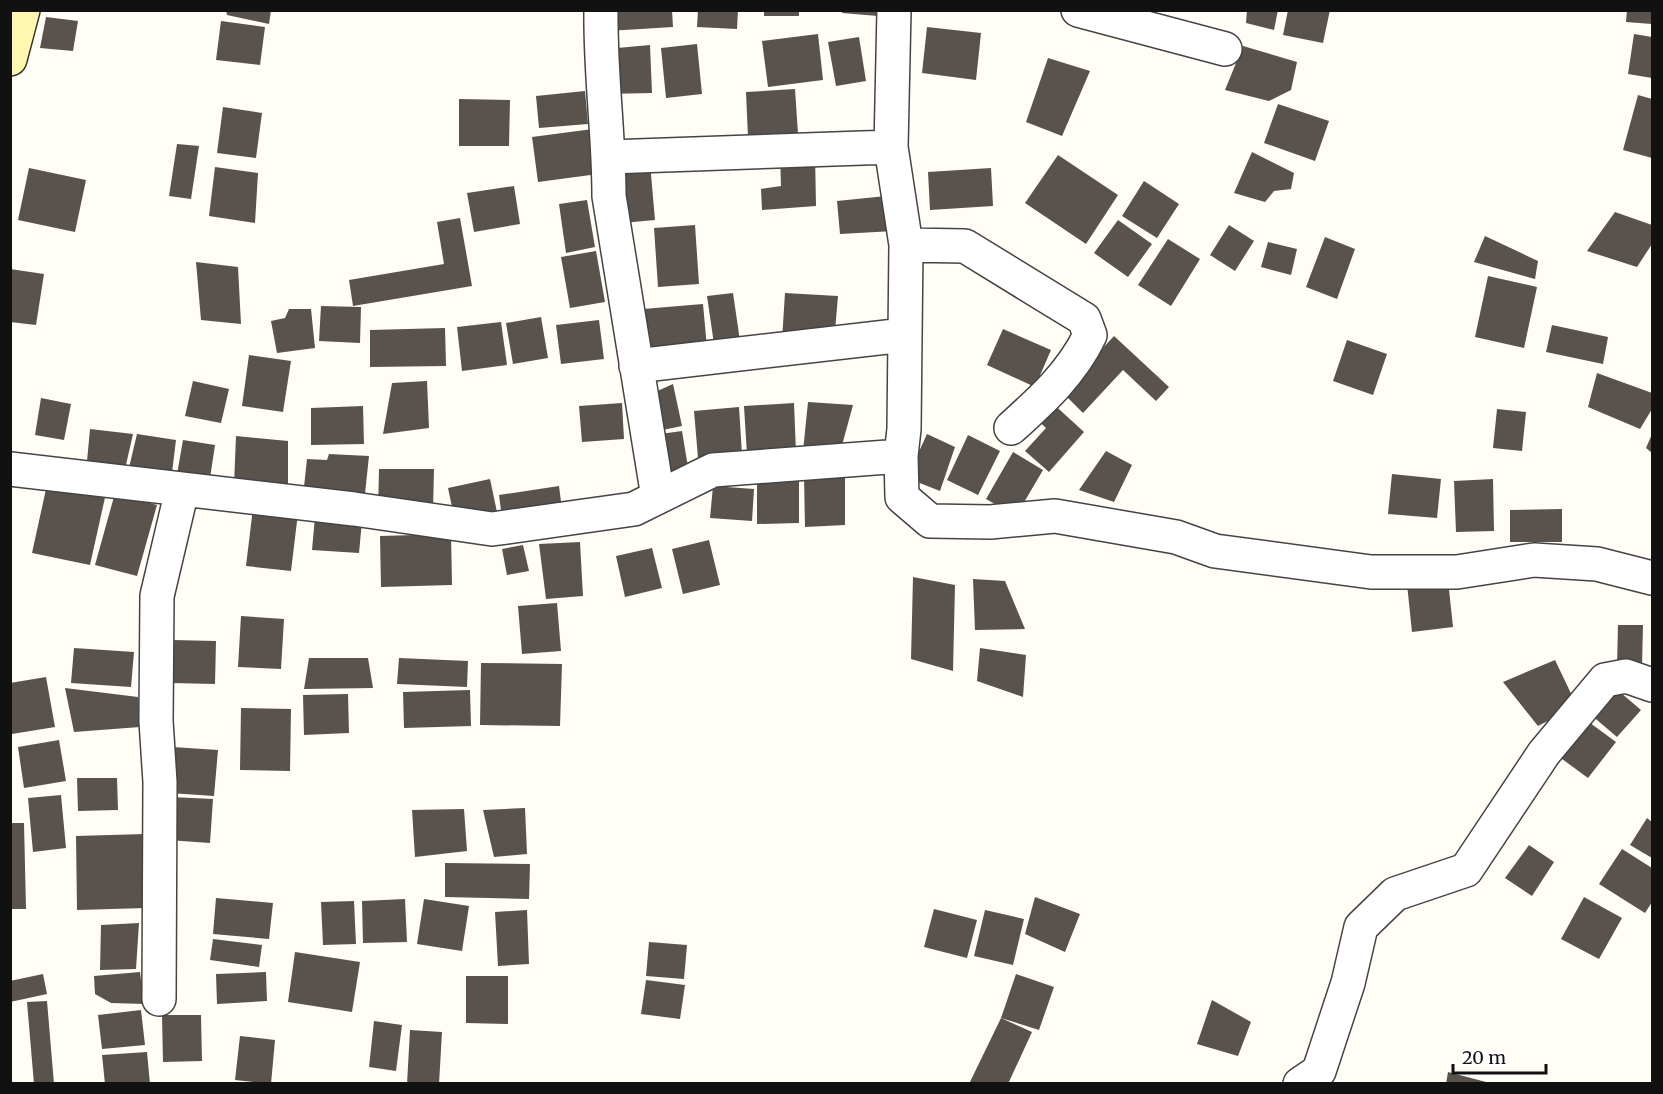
<svg xmlns="http://www.w3.org/2000/svg" width="1663" height="1094" font-family="Merriweather,serif">
<style>
.building{fill:#5a524d}
.lines{fill:none;stroke-linecap:round;stroke-linejoin:round}
.street-casing{stroke:#444;stroke-width:36}
.secondary-casing{stroke:#333;stroke-width:36}
.street{stroke:#fff;stroke-width:33}
.secondary{stroke:#fff6b0;stroke-width:33}
</style>
<rect width="100%" height="100%" fill="#fffdf5"/>
<path class="building" d="M226,10H271L269,24L227,15Z
M607,10H672L673,27L608,31Z
M698,10H738L737,29L697,27Z
M764,10H799V16H764Z
M843,10H880L878,16L842,13Z
M1247,10H1278L1274,30L1246,23Z
M1288,10H1330L1323,43L1283,35Z
M1627,10H1652V24L1626,22Z
M46,17L78,21L73,51L40,48Z
M221,21L265,27L260,65L216,60Z
M927,27L981,33L976,80L922,73Z
M818,34L823,80L768,87L762,41Z
M1634,34L1652,37V78L1628,74Z
M859,37L866,81L836,86L828,42Z
M697,44L702,94L666,98L661,48Z
M650,45L652,93L606,94V49Z
M1243,46L1297,62L1291,90L1269,101L1225,90Z
M1048,58L1090,71L1062,136L1026,122Z
M795,89L798,134L748,138L746,92Z
M585,91L588,124L539,128L536,96Z
M1638,95L1652,99V158L1623,150Z
M459,99L510,100L509,146H459Z
M1278,104L1329,121L1315,161L1264,143Z
M223,107L262,113L256,158L217,153Z
M593,129L598,174L538,182L532,137Z
M177,144L199,146L191,199L169,196Z
M1252,152L1294,173L1291,189L1274,191L1265,202L1234,193Z
M780,154L815,155L816,206L762,210L761,189L781,186Z
M1058,155L1118,195L1086,244L1025,203Z
M650,163L655,220L622,223L617,166Z
M215,167L258,173L255,223L209,216Z
M29,168L86,180L75,232L18,220Z
M991,168L993,206L930,210L928,172Z
M1144,181L1179,204L1157,238L1122,216Z
M514,186L520,224L474,232L467,193Z
M896,195L894,231L840,234L837,201Z
M587,200L595,247L566,253L559,204Z
M1615,212L1652,225V244L1637,267L1587,251Z
M460,218L472,286L353,306L349,280L444,264L437,222Z
M1118,220L1152,244L1128,277L1094,253Z
M695,225L699,284L658,287L654,228Z
M1229,225L1254,241L1235,271L1210,255Z
M1485,236L1538,261L1535,279L1474,262Z
M1325,237L1355,249L1337,299L1306,287Z
M1168,239L1200,259L1171,306L1138,285Z
M1268,242L1297,249L1291,275L1261,267Z
M596,251L605,302L570,308L561,257Z
M196,262L238,267L241,324L201,320Z
M10,269L44,274L36,325L10,322Z
M1488,276L1537,287L1524,348L1475,337Z
M733,293L740,341L714,344L707,296Z
M785,293L838,296L835,331L782,340Z
M703,304L707,348L647,353L643,309Z
M321,306L361,307L360,343L319,341Z
M289,309H311L315,348L277,353L271,321L285,318Z
M541,317L548,358L513,364L506,323Z
M599,320L604,359L561,364L556,325Z
M501,322L507,365L462,371L457,327Z
M1552,325L1608,337L1603,364L1546,352Z
M445,328L446,366L370,367V330Z
M1003,329L1051,350L1035,387L987,365Z
M1114,336L1169,387L1156,401L1123,370L1083,413L1062,392Z
M1347,340L1387,354L1373,395L1333,381Z
M249,355L291,361L283,412L242,406Z
M1597,373L1652,393V409L1640,429L1588,407Z
M193,381L229,389L221,423L185,416Z
M427,381L429,428L383,434L392,383Z
M673,384L682,426L653,432L644,397Z
M41,398L71,404L64,440L35,435Z
M1049,400L1084,432L1049,472L1025,451L1046,428L1032,415Z
M808,402L853,405L838,460L803,451Z
M622,403L624,439L582,442L579,406Z
M794,403L796,452L747,455L744,406Z
M363,406L364,444L311,445V408Z
M739,407L742,455L698,458L694,411Z
M1497,409L1526,412L1522,451L1493,448Z
M90,429L133,434L123,478L86,472Z
M682,431L689,473L660,477L653,435Z
M137,434L176,440L171,481L127,476Z
M927,434L955,447L940,491L907,478Z
M1652,434V453L1646,448Z
M968,435L1000,451L978,495L947,480Z
M236,436L288,441V490L234,485Z
M183,440L215,445L209,485L176,480Z
M1106,451L1132,465L1114,502L1079,490Z
M1013,452L1043,470L1016,516L986,499Z
M329,454L369,456L364,503L303,496L307,459L327,460Z
M379,469H434L433,511H378Z
M757,474H799V523L757,524Z
M1392,474L1441,479L1437,518L1388,514Z
M804,476L845,477V525L805,527Z
M490,479L497,512L455,521L448,488Z
M1493,479L1494,531L1456,532L1454,481Z
M48,480L106,493L90,565L32,553Z
M559,486L562,509L502,518L499,495Z
M713,486L754,489L752,521L710,518Z
M115,493L157,505L137,576L95,565Z
M253,508L298,513L291,571L246,566Z
M1562,509V542H1510V510Z
M315,517L362,521L359,553L312,550Z
M451,534L452,585L381,587L380,536Z
M709,540L720,585L683,594L672,549Z
M580,542L583,596L546,599L539,544Z
M523,545L529,571L507,575L502,549Z
M652,548L662,588L625,597L616,556Z
M913,577L955,585L953,671L911,659Z
M973,579L1005,581L1025,629L975,630Z
M1448,580L1453,627L1412,632L1407,584Z
M557,603L561,651L522,654L518,606Z
M241,616L284,619L281,669L238,667Z
M1618,625H1643L1642,667L1617,666Z
M172,640L216,641L215,684L171,683Z
M74,648L134,652L131,687L71,683Z
M980,648L1026,655L1023,697L977,681Z
M309,658H368L373,688L304,689Z
M399,658L468,661L467,687L397,684Z
M1555,660L1577,706L1538,726L1503,682Z
M481,663L562,664L560,726L480,725Z
M46,677L55,727L12,734L10,683Z
M1614,687L1641,710L1617,737L1590,714Z
M65,688L138,697L140,727L74,732Z
M470,690L471,726L404,728L403,692Z
M348,694L349,733L304,735L303,695Z
M241,708L291,709L290,771L240,770Z
M1586,720L1616,742L1588,778L1558,756Z
M59,740L66,781L24,788L18,747Z
M173,747L218,750L214,796L169,793Z
M77,778H117L118,810L78,811Z
M61,795L66,848L33,852L28,798Z
M171,797L213,799L210,843L168,840Z
M525,808L527,854L494,857L483,810Z
M464,809L467,851L415,857L412,810Z
M1647,818L1652,822V858L1630,845Z
M10,823H24L26,909H10Z
M145,834L146,908L77,910L76,836Z
M1529,845L1554,862L1532,896L1505,878Z
M1622,849L1652,868V902L1645,913L1599,884Z
M445,863L530,864L529,899L445,897Z
M1035,897L1080,914L1065,952L1025,934Z
M1584,897L1622,918L1599,959L1561,939Z
M216,898L273,903L269,939L213,934Z
M405,899L407,942L363,943L362,901Z
M424,899L469,906L462,951L417,944Z
M354,901L356,944L323,945L321,902Z
M934,909L977,920L967,958L924,947Z
M527,910L529,964L498,966L495,912Z
M985,910L1024,919L1013,965L974,956Z
M139,923L136,969L100,970L101,925Z
M213,939L262,945L259,967L210,960Z
M649,942L687,945L684,979L646,976Z
M295,952L360,962L352,1012L288,1002Z
M140,972L144,1004L111,1003L95,994L94,976Z
M266,972L267,1001L217,1004L216,974Z
M43,974L47,994L10,1002V981Z
M1016,974L1054,987L1039,1030L1001,1018Z
M466,976H508V1024L466,1023Z
M646,980L685,985L680,1019L641,1014Z
M1212,1000L1251,1022L1238,1056L1197,1044Z
M47,1001L54,1084H34L27,1002Z
M141,1010L145,1045L102,1049L98,1015Z
M162,1015H201L202,1061L163,1062Z
M1001,1018L1032,1032L1008,1084H969Z
M374,1021L402,1025L396,1071L369,1067Z
M410,1030L442,1032L439,1084H407Z
M240,1036L275,1040L271,1084L235,1080Z
M147,1052L150,1084H105L102,1055Z
M1448,1072L1490,1083V1084H1446Z"/>
<g class="lines">
<g class="street-casing">
<path id="street" d="M601,10C600,73 609,134 609,196L658,497
M894,10L891,147L906,245
M1078,10L1225,49
M609,157L891,147
M636,366L904,335
M901,456L902,497L930,521L990,522L1055,516L1176,537L1215,551L1371,572H1457L1534,560L1597,564L1652,578
M10,469L354,509L492,529L634,509L713,470L901,456L904,429L906,245L965,246L1084,319L1090,335C1072,373 1042,400 1011,428
M159,999L160,782L156,721L157,596L182,490
M1300,1084L1319,1071L1348,983L1361,927L1395,894L1466,870L1544,753L1605,680L1626,676L1652,685"/>
</g>
<g class="secondary-casing">
<path id="secondary" d="M10,59L23,10"/>
</g>
<use href="#street" class="street"/>
<use href="#secondary" class="secondary"/>
</g>
<rect width="1663" height="1094" fill="none" stroke="#111111" stroke-width="24"/>
<path d="M1453 1064v9h93v-9" fill="none" stroke="#111111" stroke-width="3"/>
<text x="1462" y="1064" font-size="18" fill="#111111" stroke="#ffffff" stroke-width="4.5" paint-order="stroke">20 m</text>
</svg>
